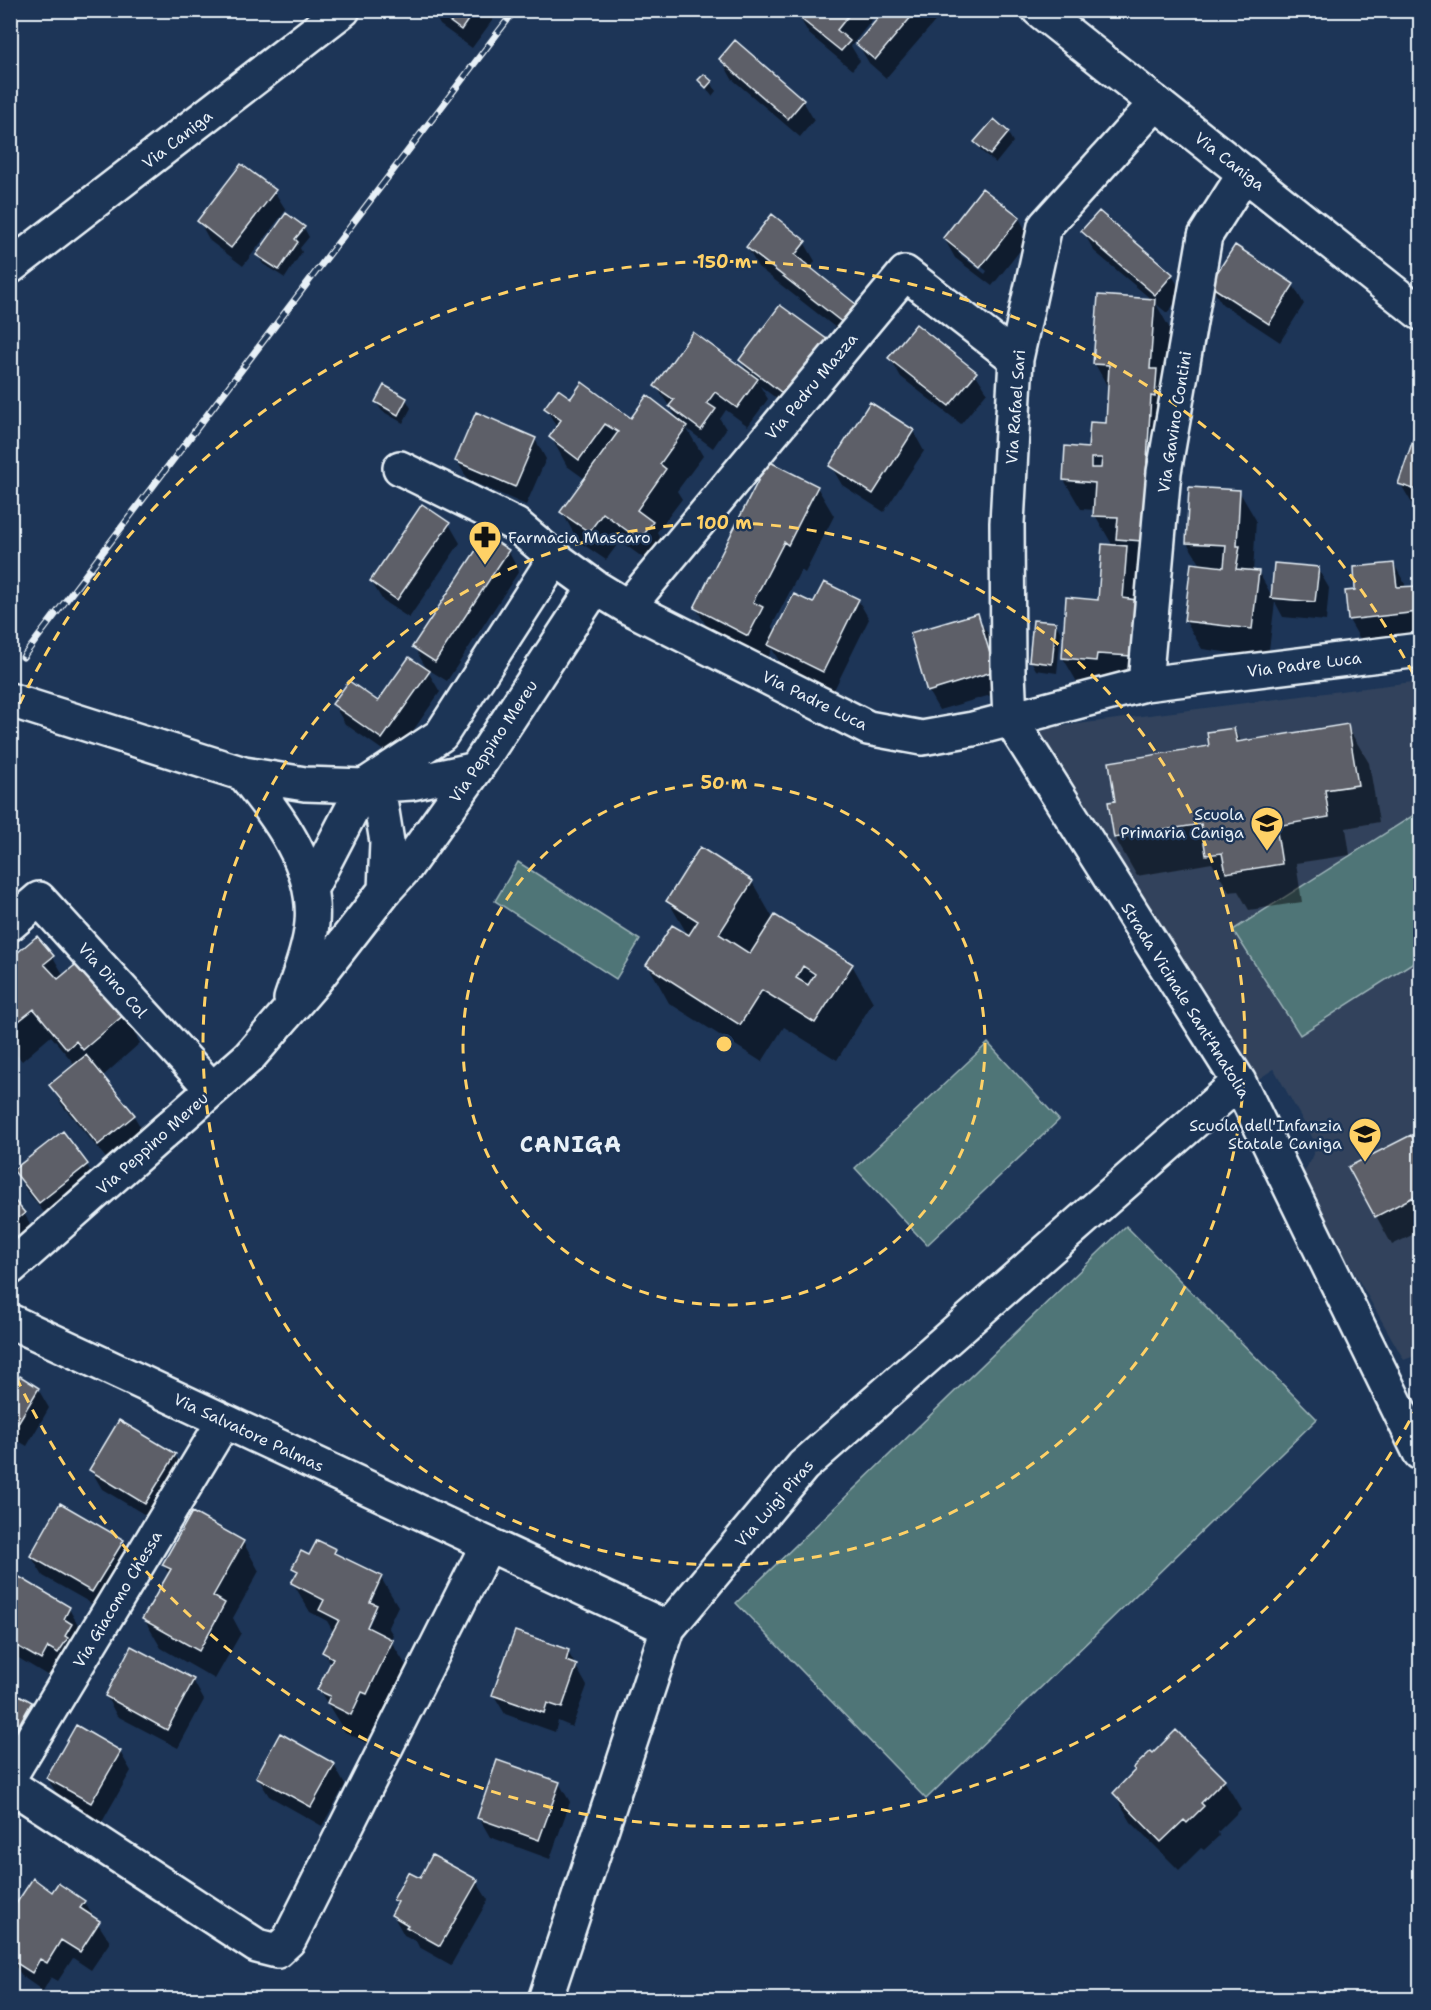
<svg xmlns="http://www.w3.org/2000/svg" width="1431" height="2010" font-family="'Shantell Sans',sans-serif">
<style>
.built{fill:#30425c}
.green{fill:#507577;stroke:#9cb3b8;stroke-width:1.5}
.shadow{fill:#0007;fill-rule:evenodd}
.building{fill:#5d5f67;stroke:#e8f1f8;stroke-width:1.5;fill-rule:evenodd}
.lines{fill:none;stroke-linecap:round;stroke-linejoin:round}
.minor-casing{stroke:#e8f1f8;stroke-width:38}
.tertiary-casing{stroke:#e8f1f8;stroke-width:38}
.minor{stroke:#1d3557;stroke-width:33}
.tertiary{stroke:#1d3557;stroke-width:33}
.rail-casing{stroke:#e8f1f8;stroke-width:7}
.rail{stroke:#1d3557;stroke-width:4.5;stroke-dasharray:14;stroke-linecap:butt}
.ring{fill:none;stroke:#ffd166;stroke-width:3;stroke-dasharray:10 8}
.labels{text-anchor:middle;stroke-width:5;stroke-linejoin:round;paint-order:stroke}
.street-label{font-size:16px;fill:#e8f1f8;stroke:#1d3557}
.poi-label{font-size:16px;fill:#e8f1f8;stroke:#1d3557;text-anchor:end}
.district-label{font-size:22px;font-weight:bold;letter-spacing:1.5px;fill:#e8f1f8;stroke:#1d3557}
.centre{fill:#ffd166;stroke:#1d3557;stroke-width:3}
.ring-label{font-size:18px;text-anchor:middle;font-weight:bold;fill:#ffd166;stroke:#1d3557;stroke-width:5;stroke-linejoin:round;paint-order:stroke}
</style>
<rect width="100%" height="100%" fill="#1d3557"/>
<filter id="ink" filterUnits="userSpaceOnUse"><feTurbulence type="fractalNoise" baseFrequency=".0167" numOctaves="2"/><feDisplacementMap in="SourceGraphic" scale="12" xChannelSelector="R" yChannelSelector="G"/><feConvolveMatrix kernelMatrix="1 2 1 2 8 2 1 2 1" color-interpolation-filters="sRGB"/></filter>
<g filter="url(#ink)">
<path class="built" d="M1420,681V1354L1404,1360L1301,1179L1317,1146L1274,1069L1257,1080L1037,729Z"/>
<path class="green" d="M1420,811V958L1300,1035L1233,930Z
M518,862L640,940L616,979L495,901Z
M988,1043L1059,1120L927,1245L855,1168Z
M1126,1226L1317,1419L926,1799L736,1603Z"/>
<path class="shadow" d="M432,10H500L472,48L440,25Z
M795,10H880L851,46L860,61L852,70L809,34L798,15L799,14Z
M887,10H945L886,78L869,63L858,44Z
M721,59L803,101L814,120L800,137L732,79Z
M700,81L711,82L716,91L712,96Z
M1008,133L1013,142L996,163L981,151L976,142Z
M982,190L1019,218L1030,238L992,286L955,258L944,238ZM958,249L987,271L985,274L958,253Z
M274,191L286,210L243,266L210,241L199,221Z
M304,228L309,237L300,248L302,252L285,278L263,264L258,255Z
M1083,231L1172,275L1183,294L1167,313L1156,304L1170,329L1158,569L1138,568L1143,576L1148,685L1080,687L1063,658L1100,602L1113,546L1095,515V510L1081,509L1064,480L1107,425L1109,389L1095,364L1152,300L1094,251Z
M804,242L815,261L810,269L859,346L758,267L747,247Z
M1235,247L1293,285L1304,304L1280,342L1222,304L1210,285Z
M781,307L797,414L760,386L768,399L748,426L726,410L720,419L726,429L713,448L687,429L703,456L677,491L682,499L657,532L668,551L657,568L620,541L606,560L578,541L562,512L585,479L567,466L551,437L557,428L546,408L571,400L631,420L680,423L656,386L748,374L741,360Z
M890,358L975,373L987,392L961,424L901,377Z
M406,399L411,408L403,423L382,411L376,402Z
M913,431L924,451L884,512L842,485L831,466Z
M1416,436L1420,437V514L1417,512L1400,483Z
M535,439L546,459L526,505L468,480L457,461Z
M769,463L817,487L834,516L805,573L801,570L772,626L776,632L814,605L858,600L869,619L834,690L781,664L772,649L765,663L713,637L696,608Z
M1239,491L1256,520L1253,572L1259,573L1272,596L1318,569L1329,588L1326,621L1283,617L1275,602L1268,658L1202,649L1185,620L1201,565L1187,543Z
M449,524L460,543L409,618L383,601L371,581Z
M487,537L508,551L519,571L447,681L426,668L440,692L394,758L345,724L334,705L379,704L428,671L414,647Z
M1394,564L1405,584V588L1417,587L1420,594V632L1360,639L1349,620L1347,592L1357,591Z
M977,615L988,634L1005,691L939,710L928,691Z
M1056,624L1061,633L1057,673L1036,670L1031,661Z
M1347,726L1369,763L1379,822L1346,828L1350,855L1296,863L1302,902L1249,910L1238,891L1229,892L1212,863L1137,876L1115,838L1109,803L1116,802L1211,747L1234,729L1242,743Z
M752,882L774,920L852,965L873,1002L837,1060L784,1027L762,1062L669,1003L648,965L689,937L668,901Z
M53,957L64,976L124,1015L140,1043L102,1077L134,1116L145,1135L110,1163L62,1105L51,1086L76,1066L51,1036L22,1061L10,1047V961Z
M1420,1147V1231L1392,1245L1350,1168Z
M87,1165L98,1184L51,1221L26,1190L15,1171Z
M10,1197L24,1213L35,1233L10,1253Z
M10,1378L38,1389L49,1408L27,1446L10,1436Z
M175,1455L186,1474L157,1522L102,1489L91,1470Z
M123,1542L134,1561L103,1610L43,1576L31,1556Z
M243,1542L259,1571L233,1618L241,1633L215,1679L161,1648L144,1619L169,1575L164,1565Z
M334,1550L339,1557L381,1578L398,1606L388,1627L393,1635L390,1640L409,1670L384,1722L378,1720L367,1743L345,1732L319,1690L331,1665L324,1652L334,1633L327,1621L310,1612L293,1583L297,1574L294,1568L310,1557ZM376,1603V1610L365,1634L362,1633Z
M10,1587L69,1609L80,1628L52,1678L10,1653Z
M568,1652L587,1686L572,1727L558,1721L555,1732L505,1714L493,1694Z
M193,1680L204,1700L178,1748L117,1716L106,1696Z
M10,1691L31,1703L42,1723L10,1760Z
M1176,1732L1224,1780L1241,1809L1218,1832L1219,1836L1204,1850L1201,1848L1179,1870L1131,1822L1114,1793Z
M120,1752L131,1771L102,1822L59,1797L47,1778Z
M334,1765L345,1785L322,1826L269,1796L257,1777Z
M559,1783L570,1802L550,1859L490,1837L479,1818Z
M420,1880L476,1881L488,1900L451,1965L419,1947L416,1941L404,1935L393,1915L398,1905L395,1900Z
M53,1894L84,1902L110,1942L91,1970L73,1958L58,1981L51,1977L43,1991L23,1977L10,1959V1916Z"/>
<path class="building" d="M434,10H475L461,30Z
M800,10H853L837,30L850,41L841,51L796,15Z
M885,10H917L875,60L856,44Z
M735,40L804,100L788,119L719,59Z
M704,74L712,81L706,88L698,80Z
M994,119L1009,132L990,155L974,142Z
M241,164L276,190L231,248L197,221Z
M982,188L1020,217L980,268L943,238Z
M1099,211L1173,274L1155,295L1081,231Z
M286,213L305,227L295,239L298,242L279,270L256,255Z
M772,214L806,241L795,255L862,309L848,327L746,247Z
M1235,245L1294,284L1269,324L1209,285Z
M1098,295L1155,299L1150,369H1157L1155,397L1151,396L1142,541L1116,539L1118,517L1093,516L1095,483L1063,480L1065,446L1088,448L1090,422L1106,423L1109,365L1093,364ZM1091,458H1102L1101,468H1091Z
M780,305L828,340L786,396L739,360Z
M916,324L977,372L949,406L888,358Z
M693,332L758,379L737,408L715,392L707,403L716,409L701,430L669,406L674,400L654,386Z
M582,382L631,418L647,395L687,426L660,464L666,469L637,510L653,522L640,540L603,513L589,532L560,512L618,432L605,424L579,460L549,437L561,420L544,408L558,389L571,398Z
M384,385L407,398L398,415L375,402Z
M870,402L914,430L873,494L829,466Z
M476,412L536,438L515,487L455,461Z
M1415,434L1420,436V491L1398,484Z
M768,461L818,486L788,545L784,542L753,602L763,607L748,636L694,608Z
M1189,487L1240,490L1237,546H1240L1236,569L1259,571L1252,629L1184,621L1191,563L1224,567L1226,545L1186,543Z
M422,504L450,523L397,600L370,581Z
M486,535L509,550L435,662L412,647Z
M1102,544L1127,546L1123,598L1136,600L1132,656L1097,654L1096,661L1062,658L1066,597L1098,600Z
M1274,563L1319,567L1315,602L1271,598Z
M1394,563L1397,587L1417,586L1418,612L1348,620L1345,591L1355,590L1354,567Z
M824,582L859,599L823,672L768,645L794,594L813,603Z
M978,613L995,671L927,692L910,633Z
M1033,620L1056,622L1052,664L1029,661Z
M409,657L430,671L382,739L332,704L349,681L378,701Z
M1348,724L1358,785L1325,790L1329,817L1276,826L1282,864L1226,873L1222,853L1206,855L1201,824L1114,838L1108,802L1115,801L1109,762L1209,746L1207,732L1234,728L1237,742Z
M700,847L753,881L719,934L750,954L775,915L853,964L815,1023L762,990L740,1025L646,965L672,925L689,935L698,921L666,901ZM803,966L815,974L808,985L796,978Z
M37,936L54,956L44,964L58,979L80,961L125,1014L83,1050L76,1041L67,1049L34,1009L10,1028V959Z
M86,1055L135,1115L98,1145L49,1085Z
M63,1131L88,1164L39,1203L13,1170Z
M1411,1135L1418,1147L1420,1146V1211L1413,1197L1375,1217L1348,1167Z
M10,1195L25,1213L10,1225Z
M20,1376L39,1388L15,1428L10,1425V1377L17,1380Z
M119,1420L176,1454L145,1504L89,1470Z
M60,1503L124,1540L92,1592L30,1556Z
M192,1512L244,1541L213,1596L225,1603L199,1651L142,1619L171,1569L162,1565Z
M317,1540L336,1549L334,1553L382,1576L370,1602L377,1605L367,1627L393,1640L367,1694L362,1692L351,1715L327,1703L330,1696L317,1690L333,1658L322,1652L339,1620L319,1610L324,1600L291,1583L298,1571L292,1568L301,1551L309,1555Z
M16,1575L70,1607L64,1619L72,1624L65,1636L68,1638L58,1653L48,1647L41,1660L10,1642V1584Z
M515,1631L569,1650L566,1661L577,1665L562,1708L547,1703L544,1713L492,1695Z
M131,1646L194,1679L167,1730L105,1696Z
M10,1690L32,1702L10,1740Z
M76,1725L121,1751L91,1803L46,1778Z
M1176,1730L1225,1779L1201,1803L1204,1806L1187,1823L1184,1820L1161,1842L1113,1793L1135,1770L1133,1768L1151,1751L1153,1753Z
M280,1733L335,1764L311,1807L256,1777Z
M497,1760L560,1782L539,1840L477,1818Z
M432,1855L478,1880L440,1946L406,1927L408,1925L391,1915L398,1902L393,1900L408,1872L420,1878Z
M33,1878L52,1892L58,1883L85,1901L80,1908L100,1921L80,1952L61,1940L47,1963L40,1959L32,1973L10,1959L14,1951L10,1949V1913Z"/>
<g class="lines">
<g class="minor-casing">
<path id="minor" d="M1156,103L1045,226L1016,359L1007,523L1008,672L1010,719L1239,1082L1420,1453
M400,468L516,525L555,558L595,587L628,607L868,728L922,738L973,729L1145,684L1420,650
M628,607L905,273L1016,359
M1145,684L1164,472L1205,236L1245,173
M10,700L244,774L305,784L364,786L412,783L476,769
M244,774C278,817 317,866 312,923C310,948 299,975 291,999
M364,786L381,805L387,842L385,890
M311,888L364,786L441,735L555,558
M10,924L39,899L212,1089
M10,1268L249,1057L313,983L385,890L406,867L476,769L595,587
M10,1321L668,1628
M10,1776L224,1421
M10,1785L257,1946L277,1951L289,1940L488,1544
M545,2000L668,1628L803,1466L1239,1082"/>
</g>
<g class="tertiary-casing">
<path id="tertiary" d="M1039,10L1420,313
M10,267L343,10"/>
</g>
<use href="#minor" class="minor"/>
<use href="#tertiary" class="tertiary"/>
<g class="rail-casing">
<path id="rail" d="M23,657L515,10"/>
</g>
<use href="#rail" class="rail"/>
</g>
</g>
<g class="ring">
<circle cx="724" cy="1044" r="261"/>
<circle cx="724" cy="1044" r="521"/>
<path d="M1418 1405A782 782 0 0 1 12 1368M12 720A782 782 0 0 1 1418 683"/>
</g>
<defs>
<g id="pharmacy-pin" transform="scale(1.725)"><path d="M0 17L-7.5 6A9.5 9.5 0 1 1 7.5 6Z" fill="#ffd166" stroke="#1d3557"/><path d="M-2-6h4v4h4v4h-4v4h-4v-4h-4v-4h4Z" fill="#111"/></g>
<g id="school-pin" transform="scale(1.725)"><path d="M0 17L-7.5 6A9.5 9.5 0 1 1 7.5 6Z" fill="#ffd166" stroke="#1d3557"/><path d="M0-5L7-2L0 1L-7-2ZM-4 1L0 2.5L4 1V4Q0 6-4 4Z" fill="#111"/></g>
</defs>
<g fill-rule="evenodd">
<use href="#pharmacy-pin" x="485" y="537"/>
<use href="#school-pin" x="1267" y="823"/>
<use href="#school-pin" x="1365" y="1134"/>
</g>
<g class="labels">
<g class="street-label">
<text transform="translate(177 139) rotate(-38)" y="6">Via Caniga</text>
<text transform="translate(1230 161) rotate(38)" y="6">Via Caniga</text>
<text transform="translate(811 386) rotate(-50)" y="6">Via Pedru Mazza</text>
<text transform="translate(1015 407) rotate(-86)" y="6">Via Rafael Sari</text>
<text transform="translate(1174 422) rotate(-81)" y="6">Via Gavino Contini</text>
<text transform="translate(1304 664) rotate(-7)" y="6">Via Padre Luca</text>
<text transform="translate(815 700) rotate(26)" y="6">Via Padre Luca</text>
<text transform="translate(493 741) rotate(-56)" y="6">Via Peppino Mereu</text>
<text transform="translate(113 980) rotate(48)" y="6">Via Dino Col</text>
<text transform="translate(1186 1000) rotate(58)" y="6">Strada Vicinale Sant'Anatolia</text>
<text transform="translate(152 1143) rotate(-42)" y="6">Via Peppino Mereu</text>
<text transform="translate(249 1432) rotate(25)" y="6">Via Salvatore Palmas</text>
<text transform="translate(774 1503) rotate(-49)" y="6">Via Luigi Piras</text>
<text transform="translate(117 1599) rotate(-59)" y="6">Via Giacomo Chessa</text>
</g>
<g class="poi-label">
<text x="508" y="543" text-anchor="start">Farmacia Mascaro</text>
<text x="1244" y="820">Scuola<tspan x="1244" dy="18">Primaria Caniga</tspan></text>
<text x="1342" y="1131">Scuola dell'Infanzia<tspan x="1342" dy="18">Statale Caniga</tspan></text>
</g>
<g class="district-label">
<text x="571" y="1152">CANIGA</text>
</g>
</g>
<circle cx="724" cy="1044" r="9" class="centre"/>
<g class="ring-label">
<text x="724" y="268">150 m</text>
<text x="724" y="529">100 m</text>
<text x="724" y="789">50 m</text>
</g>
<rect width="1431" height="2010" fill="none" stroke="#1d3557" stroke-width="36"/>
<rect x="18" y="18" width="1395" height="1974" fill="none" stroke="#e8f1f8" stroke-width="2" filter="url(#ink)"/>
</svg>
